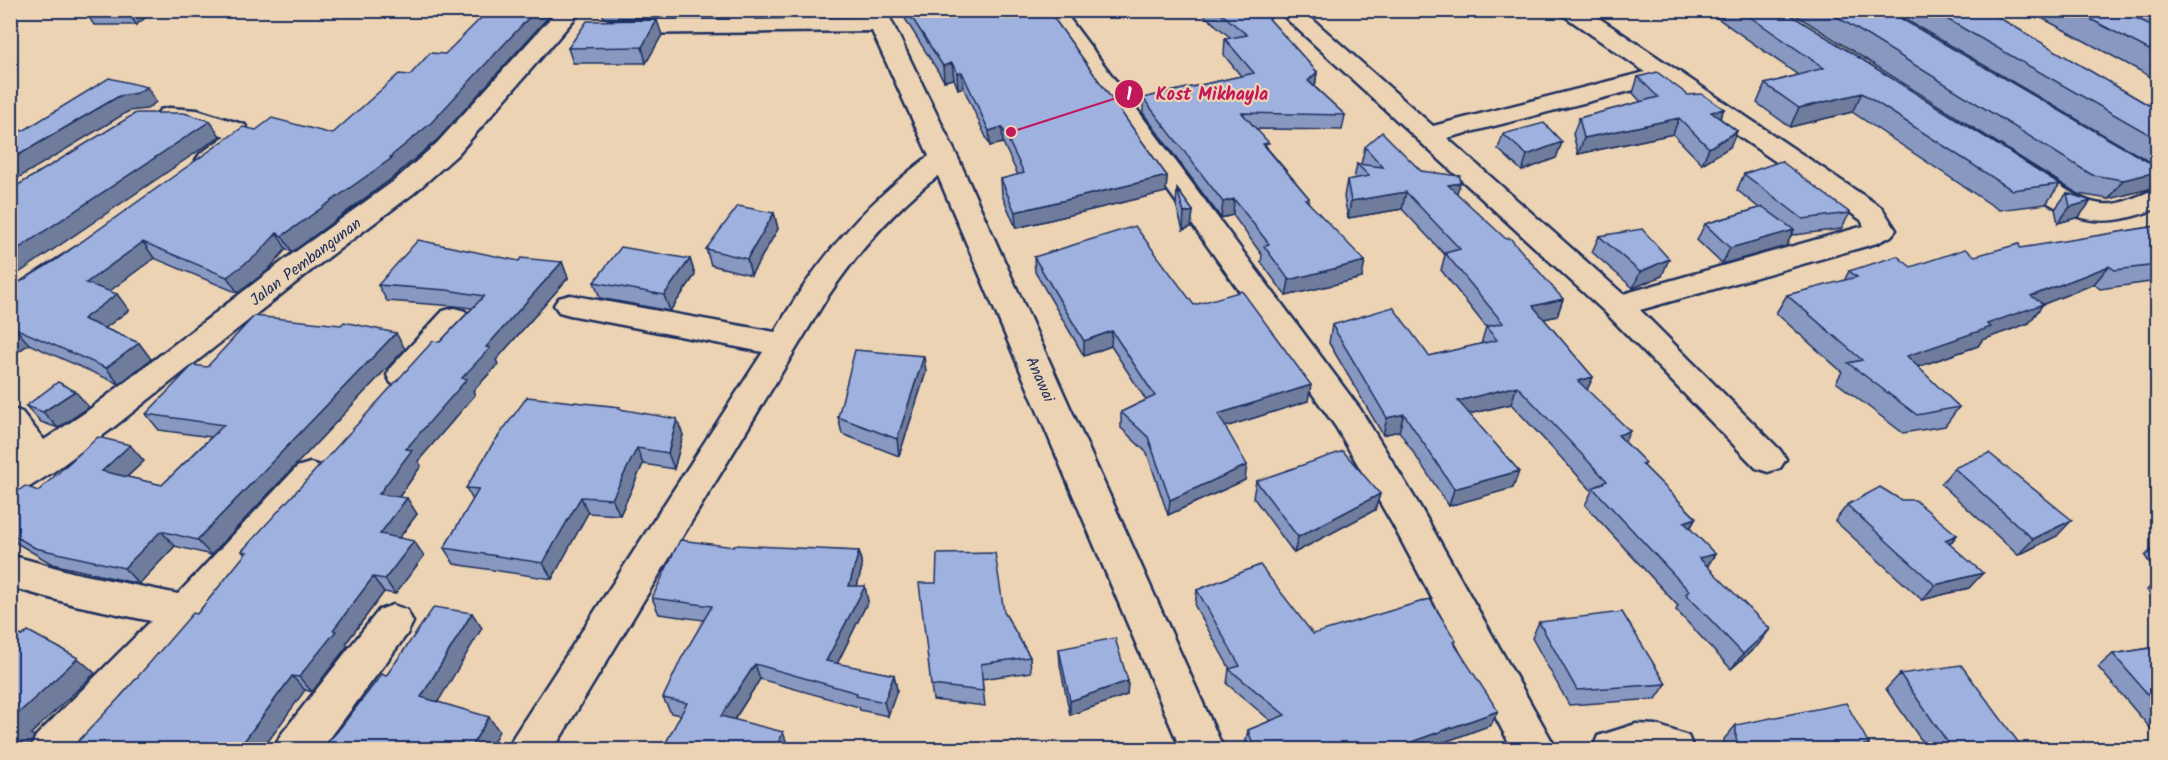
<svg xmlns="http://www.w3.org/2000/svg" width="2168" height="760" font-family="Kalam,sans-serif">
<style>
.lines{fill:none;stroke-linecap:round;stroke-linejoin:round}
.minor-casing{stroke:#1b2f5e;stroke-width:5}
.minor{fill:#ecd3b4;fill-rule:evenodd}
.wall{fill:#8998c0;stroke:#1b2f5e;stroke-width:1.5}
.shaded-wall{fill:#6f7c9c;stroke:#1b2f5e;stroke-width:1.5}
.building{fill:#9fb1df;stroke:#1b2f5e;stroke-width:1.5}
.labels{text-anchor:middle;stroke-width:4.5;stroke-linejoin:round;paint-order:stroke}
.street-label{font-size:16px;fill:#1b2f5e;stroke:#ecd3b4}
.leader{fill:none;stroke:#c2185b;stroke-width:2}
.callout-dot{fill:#c2185b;stroke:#ecd3b4;stroke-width:2}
.mark-label{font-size:18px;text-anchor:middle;font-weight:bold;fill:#fff}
.callout-label{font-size:18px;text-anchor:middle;font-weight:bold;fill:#c2185b;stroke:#ecd3b4;stroke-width:4.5;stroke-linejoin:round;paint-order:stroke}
</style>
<rect width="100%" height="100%" fill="#ecd3b4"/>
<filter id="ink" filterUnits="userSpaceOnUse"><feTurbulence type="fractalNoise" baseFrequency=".0167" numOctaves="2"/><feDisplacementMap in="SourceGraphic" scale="12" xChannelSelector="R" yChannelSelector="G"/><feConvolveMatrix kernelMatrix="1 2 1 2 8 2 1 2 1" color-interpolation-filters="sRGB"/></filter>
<g filter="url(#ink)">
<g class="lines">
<g class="minor-casing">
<path id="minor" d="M558,10H582L457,155L414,193L313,269L110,430L53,472L23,491L10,495V462L18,457L10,447V408L22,412L44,440L86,412L291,255L394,181L437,143Z
M733,10H756L754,20L866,17L863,10H886L958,158L1224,750H1181L938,176C894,209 859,251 828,296L553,750H508L514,736L763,352L570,315L559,312L554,305L559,298L570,295L775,332C815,262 864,204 929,156L872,31L615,34L607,32L603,27L607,22L615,20H730Z
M1040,10H1063L1360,409L1419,505L1557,750H1513L1393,525L1336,427Z
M1277,10H1302L1433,126L1645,72L1563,15L1560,10H1587L1882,208L1896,230L1891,236L1877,243L1640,310L1780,450L1786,459L1780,468L1768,472L1756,468L1606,313ZM1661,83L1861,220L1864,226L1623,294L1447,138Z
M169,108L197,110L245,125L252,138C241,154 219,171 200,166L196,160L200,154L225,136L194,126L160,122L156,116L160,110Z
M2017,162C2051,170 2074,208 2113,204C2128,202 2143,193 2158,189V208C2088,236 2064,214 2007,176L2003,170L2007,164Z
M454,308L465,311L470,319L465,327L415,383L403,387L391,383L387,375L391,367L443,311Z
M310,463L323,467L328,477L323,487L200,624L80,750H30L36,736L151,621L75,605L10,587V555L75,573L178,594L297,467Z
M393,605L407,610L413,622L407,634L321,750H274L280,736L379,610Z
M1636,724L1657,725L1688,736L1694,750H1592L1598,736Z"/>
</g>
<use href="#minor" class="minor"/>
</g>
<path class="wall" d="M84,10H155L136,25H94Z
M601,10H676L672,18H604Z
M757,10H842L839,15L799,17L758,12Z
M903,10H1048L1167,176L1166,192L1016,228L1002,195L1001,179L1018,175L1003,143L990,146L963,87L958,89L954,79L944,81L904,17Z
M1198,10H1280L1279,15L1268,18L1317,72L1315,87L1345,115L1342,130L1256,129L1268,149L1309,198L1308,202L1362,278L1286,296L1261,262L1262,255L1233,215L1221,218L1143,113V98L1241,76L1224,55L1225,39L1231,38Z
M1706,10H1783L2060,184L2046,204L1999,210L1852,112L1790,127L1757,103L1765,84L1798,75Z
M1788,10H1886L2149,189L2109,199L2078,194Z
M1889,10H1990L1989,12L2157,110V166Z
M2027,10H2157V80Z
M552,13L438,139L399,172V173L292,252L286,249L268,270L238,293L154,258L109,291L129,310L104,328L139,343L151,359L119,384L29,344L10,357V288L256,130L332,134L410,75L445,54Z
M662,35L646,63H573L568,48Z
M1638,77L1724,109L1720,118L1737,131L1730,147L1702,164L1673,134L1578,154L1573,134L1579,118L1641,102L1633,93Z
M1503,134L1562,142L1556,158L1522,171L1498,149Z
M1365,147L1421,171L1457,194L1563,299L1557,316L1544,319L1593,377L1587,390L1625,442L1646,463L1644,466L1696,518L1690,529L1715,554L1707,567L1758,645L1731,669L1676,610L1678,606L1585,505L1592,491L1511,404L1469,414L1519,471L1513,488L1449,506L1399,431L1383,435L1329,343L1332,325L1429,356L1481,344L1486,327L1441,270L1445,255L1402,209L1348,218L1344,197L1347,180L1354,179L1357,164H1361Z
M1744,174L1850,213L1841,229L1794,235L1792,234L1786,246L1722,264L1697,240L1705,224L1759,208L1737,190Z
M1177,189L1193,211L1191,227L1183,230L1176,205Z
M2067,193L2079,217L2058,223L2055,209Z
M774,213L778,229L751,275L711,265L706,249Z
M2157,226V281L2100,289L2094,284L2043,304L2029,323L1982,340L1978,346L1917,367L1959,407L1945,426L1903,433L1836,382L1842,372L1776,313L1787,295L1844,281L1849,271L1911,267Z
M1599,236L1662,276L1633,288L1592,252Z
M1034,257L1194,305L1308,401L1225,427L1245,480L1168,515L1147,453L1121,428V412L1146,400L1111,346L1084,356L1035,272Z
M690,259L695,275L670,311L600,298L594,282Z
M519,261L562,262L568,278L496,360L498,364L473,391L475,395L418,461L421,466L399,497L417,514L399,538L424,556L395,594L384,592L346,643L348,645L312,692L305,690L121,696L197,614L245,555L242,551L472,308L455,306L387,301L378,285Z
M405,349L211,555L175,546L139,584L52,564L10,539V497L38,491L144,461L127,477L162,485L211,437L159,430L146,414L207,367Z
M926,372L899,456L842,434L838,417Z
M26,406L89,407L58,428L41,422Z
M621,409L683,435L674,469L643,464L620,515L588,513L552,579L454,564L444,548L473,500L466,488Z
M1954,468L2057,536L2018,555L1941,484Z
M1256,481L1380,494L1375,510L1294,553L1253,497Z
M1847,505L1957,535L1950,544L1969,588L1922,600L1835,521Z
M734,547L859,551L862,567L857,586L868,601L837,664L894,675L897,690L888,716L860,710L859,707L760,679L734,720L788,746L787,750H662L681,715L671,713L663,698L704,620L659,614L652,598Z
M2153,548H2157V574L2145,556Z
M2157,580V602L2147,590Z
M1197,590L1313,634L1454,644L1491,725L1423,750H1247L1245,745L1248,730L1271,721L1227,684L1229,669H1230L1195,606Z
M1004,612L1030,657L1031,672L982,679L985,706L933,700L931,685Z
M1539,622L1666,684L1656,699L1569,705L1532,638Z
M2157,647V736L2098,667L2113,654Z
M1059,649L1128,681L1127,695L1070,715L1060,665Z
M1900,674L2024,750H1928L1886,689Z
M1736,725L1869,744L1866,747L1867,750H1724V739Z"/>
<path class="shaded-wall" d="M127,10H155L136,25Z
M536,10H551L552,13L438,139L399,172V173L292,252L282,236L390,157Z
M670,10H676L672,18Z
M1257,10H1280L1279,15L1256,22Z
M657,20L662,35L646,63L642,47Z
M952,63L954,79L944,81L943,66Z
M962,72L963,87L958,89L957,73Z
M1317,72L1315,87L1308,81Z
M147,87L156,102L147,109L129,111L10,183V160L119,96Z
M1862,93L1852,112L1790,127L1799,108Z
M1724,109L1717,124L1711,112Z
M1679,118L1673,134L1578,154L1584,138Z
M210,121L220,136L10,279V254Z
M1002,127L1003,143L990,146L989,131Z
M1737,131L1730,147L1702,164L1709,148Z
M1562,142L1556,158L1522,171L1527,155Z
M2157,172V178L2149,189L2109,199L2123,180Z
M1167,176L1166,192L1016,228L1015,212Z
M1460,183L1455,200L1448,185Z
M1406,192L1402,209L1348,218L1351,201Z
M1234,199L1233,215L1221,218L1223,202Z
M2091,201L2079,217L2058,223L2070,207Z
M1193,211L1191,227L1183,230L1184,213Z
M774,213L778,229L751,275L747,259Z
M1794,230L1786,246L1722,264L1730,248Z
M277,233L286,249L268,270L238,293L227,277Z
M143,242L154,258L99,299L86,283Z
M690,259L695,275L670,311L664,295Z
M1669,259L1662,276L1633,288L1640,272Z
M1365,261L1362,278L1286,296L1289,280Z
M562,262L568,278L496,360L498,364L473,391L475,395L418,461L421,466L390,509L379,494L406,449L486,347Z
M2109,266L2094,284L2039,306L2043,304L2029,323L1982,340L1978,346L1894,375L1907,356L2031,296Z
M117,294L129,310L96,335L83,319Z
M1563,299L1557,316L1527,323L1533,306Z
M15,328L29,344L10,357V331Z
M1112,331L1111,346L1084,356V341Z
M396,333L405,349L211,555L197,540Z
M139,343L151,359L119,384L106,368Z
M924,356L926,372L899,456L897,439Z
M1593,377L1585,394L1578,381Z
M1311,385L1308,401L1216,430L1218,414Z
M1517,386L1511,404L1452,418L1458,401Z
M75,391L89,407L58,428L43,412Z
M1404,414L1399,431L1383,435L1387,418Z
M677,419L683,435L674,469L668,453Z
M1630,431L1622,448L1618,435Z
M130,445L144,461L117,486L102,471Z
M637,448L643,464L620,515L612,499Z
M1247,465L1245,480L1168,515L1170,500Z
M1519,471L1513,488L1449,506L1454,489Z
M1380,494L1375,510L1294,553L1298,537Z
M581,497L588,513L552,579L543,563Z
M407,498L417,514L391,549L380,534Z
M1696,518L1686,534L1684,522Z
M2072,520L2057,536L2018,555L2033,539Z
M161,531L175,546L139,584L124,568Z
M1957,535L1943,551L1945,540Z
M414,541L424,556L395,594L385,579Z
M859,551L862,567L853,602L849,586Z
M1715,554L1704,571L1699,558Z
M1983,573L1969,588L1922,600L1935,585Z
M373,577L384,592L346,643L348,645L312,692L299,677L333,630Z
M865,586L868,601L831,676L826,661Z
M472,613L482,628L432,712L421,697Z
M1770,629L1758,645L1731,669L1743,654Z
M78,658L95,673L31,734L34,736L29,750H10L11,720Z
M755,664L760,679L727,731L721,716Z
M894,675L897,690L888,716L884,702Z
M292,676L305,690L262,750H240L239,748Z
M1128,681L1127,695L1070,715V701Z
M1498,711L1491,725L1423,750H1389Z
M489,717L499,731L489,750H469Z
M783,732L788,746L787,750H775Z"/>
<path class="building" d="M489,10H536L431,123L390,157L392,158L282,236L277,233L258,254L227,277L143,242L86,283L117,294L83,319L139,343L106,368L15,328L10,331V288L57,259L243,127L256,130L272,118L332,134L399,74L410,75L430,53L445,54Z
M907,10H1048L1167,176L1015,212L1001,179L1024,173L1002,127L989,131L962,72L957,73L952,63L943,66Z
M1217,10H1261L1317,72L1308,81L1345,115L1242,113L1269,143L1263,144L1309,198L1305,199L1365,261L1289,280L1264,246L1269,244L1234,199L1223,202L1143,98L1254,73L1225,39L1247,35Z
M1740,10H1783L2060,184L2012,190L1862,93L1799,108L1765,84L1824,68Z
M1826,10H1886L2157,167V172L2123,180L2092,175Z
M1931,10H1990L1989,12L2157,110V139Z
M2073,10H2119L2157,28V54Z
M657,20L642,47L568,48L587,21Z
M1657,72L1688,95L1702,94L1724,109L1711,112L1737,131L1709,148L1679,118L1584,138L1579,118L1658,97L1638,77Z
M109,78L147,87L137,93L119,96L10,160V127L23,131Z
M136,113H184L210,121L10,254V190Z
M1544,123L1562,142L1527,155L1503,134Z
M1382,132L1421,171L1460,176V183L1448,185L1506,239L1510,238L1563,299L1533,306L1593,377L1578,381L1630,431L1618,435L1646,463L1642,464L1696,518L1684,522L1715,554L1699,558L1770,629L1743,654L1686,594L1689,591L1593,488L1607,481L1517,386L1458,401L1519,471L1454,489L1404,414L1387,418L1332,325L1393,307L1429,356L1497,340L1486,327L1503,323L1445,253L1460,249L1406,192L1351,201L1347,180L1369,176L1357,164L1383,167L1365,147Z
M1781,161L1850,213L1803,219L1744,174Z
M1177,189L1193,211L1184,213Z
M2067,193L2091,201L2070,207Z
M738,206L774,213L747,259L706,249Z
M1763,207L1794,230L1730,248L1705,224Z
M1135,226L1194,305L1242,291L1311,385L1218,414L1247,465L1170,500L1148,437L1121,412L1155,396L1112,331L1084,341L1034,257Z
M2157,226V265L2115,270L2109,266L2031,296L2043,304L1987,324L1991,327L1907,356L1959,407L1917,415L1848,363L1862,360L1787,295L1857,277L1849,271L1897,256L1911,267L1965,249L1975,256L2019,244L2020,248Z
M1642,229L1669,259L1640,272L1599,236Z
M418,240L519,261L521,258L562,262L486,347L490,348L462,378L467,379L406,449L412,450L379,494L407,498L380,534L414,541L385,579L373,577L333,630L336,631L299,677L292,676L239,748L242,750H70L121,696L193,613L197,614L247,552L242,551L433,341L440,342L484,296L447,290L378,285Z
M621,247L690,259L664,295L594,282Z
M254,316L341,325L344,322L396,333L197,540L161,531L124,568L35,548L10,533V497L25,486L38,491L98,437L130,445L102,471L162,485L224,425L146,414L193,365L207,367Z
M855,350L924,356L897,439L838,417Z
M58,382L75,391L43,412L26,406Z
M527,397L620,407L619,409L677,419L668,453L637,448L612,499L581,497L543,563L444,548L479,489L466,488L492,445Z
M1343,451L1380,494L1298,537L1256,481Z
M1989,453L2072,520L2033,539L1954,468Z
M1880,487L1901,500H1915L1957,535L1945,540L1983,573L1935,585L1847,505Z
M680,540L734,547L735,545L859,551L849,586H865L826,661L894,675L884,702L856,696L857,693L755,664L721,716L783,732L775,750H662L687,703L663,698L681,659L712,606L652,598Z
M2153,548H2157V554Z
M995,553L1004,612L1030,657L981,664L983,691L931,685L919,583H936L937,554Z
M1260,565L1313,634L1430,599L1456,641L1453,642L1498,711L1389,750H1255L1248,730L1285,715L1229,669L1240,666L1197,590Z
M434,607L472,613L421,697L489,717L469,750H320L337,732L382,674L386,676Z
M1622,612L1666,684L1577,690L1539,622Z
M10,630L22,636L28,631L78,658L11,720L15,721L10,732Z
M1115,638L1128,681L1070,701L1059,649Z
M2157,647V705L2113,654Z
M1961,665L2024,750H1953L1900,674Z
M1846,703L1869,744L1864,745L1867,750H1743L1736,739V725Z"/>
</g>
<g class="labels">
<g class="street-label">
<text transform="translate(305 261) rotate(-37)" y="6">Jalan Pembangunan</text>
<text transform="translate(1041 379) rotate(66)" y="6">Anawai</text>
</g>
</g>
<path class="leader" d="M1011 132L1129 94"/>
<g class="callout-dot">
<circle cx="1011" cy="132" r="6"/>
<circle cx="1129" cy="94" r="15"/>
</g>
<g class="mark-label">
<text x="1129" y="100">1</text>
</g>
<g class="callout-label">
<text x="1212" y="100">Kost Mikhayla</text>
</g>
<rect width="2168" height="760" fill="none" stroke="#ecd3b4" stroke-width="36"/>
<rect x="18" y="18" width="2132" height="724" fill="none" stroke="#1b2f5e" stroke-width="2" filter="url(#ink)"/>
</svg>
